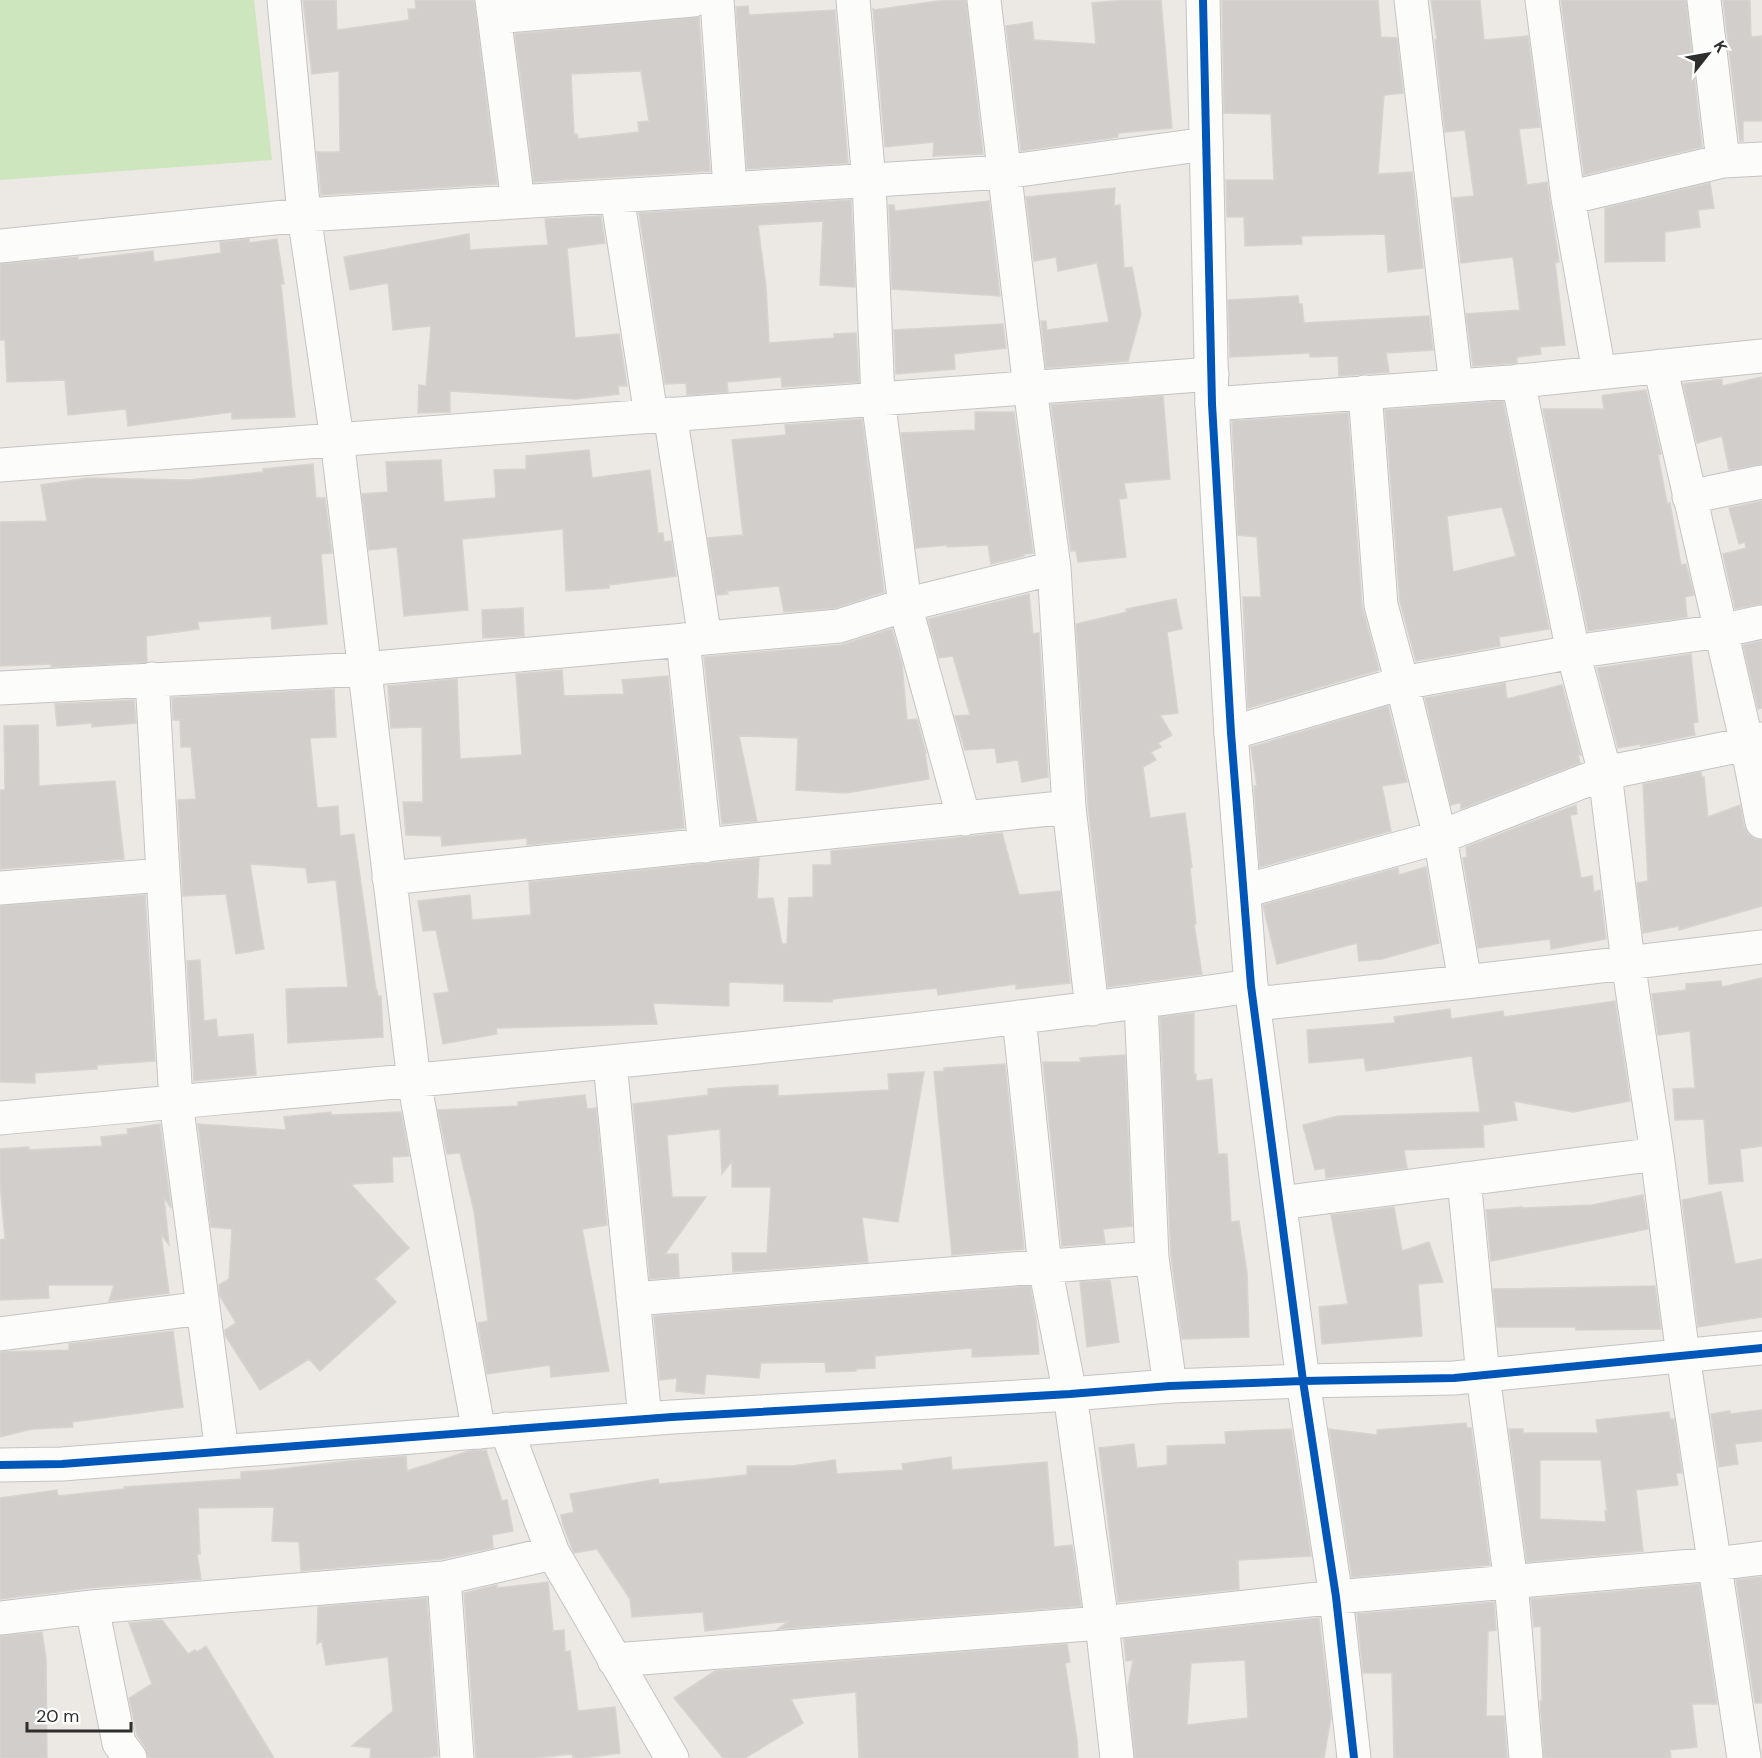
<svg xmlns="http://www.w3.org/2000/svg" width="1762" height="1758" font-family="'DM Sans',sans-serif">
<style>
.green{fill:#cee6be}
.building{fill:#d1cecb;stroke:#d7d4d0;stroke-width:1.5;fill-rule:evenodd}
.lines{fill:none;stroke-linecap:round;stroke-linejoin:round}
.street-casing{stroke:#c5c4c5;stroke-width:35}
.secondary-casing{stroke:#c5c4c5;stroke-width:35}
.street{stroke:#fcfcfb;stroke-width:33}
.secondary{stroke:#fcfcfb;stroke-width:33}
.cycleway-casing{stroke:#fff;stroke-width:11}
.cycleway{stroke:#0057b8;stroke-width:8}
</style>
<rect width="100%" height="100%" fill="#ece8e4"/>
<path class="green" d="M0,0H254L272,160L0,180Z"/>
<path class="building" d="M303,0H336L337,30L409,20L408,9H416L415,0H474L497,184L321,195L317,152H340L339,71L312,74Z
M945,0H966L983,154L933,156L934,142L885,147L873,8L874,10Z
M1125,0H1161L1172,128L1118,133V137L1021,151L1006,26L1032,22L1034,40L1096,44L1092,3Z
M1222,0H1378L1381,37L1397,38L1403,93L1384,95L1378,174L1412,172L1423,268L1388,272L1385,234L1301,236L1302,244L1245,246L1244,217H1227L1226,180H1274L1271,114L1224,113Z
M1431,0H1480L1484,40L1528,36L1540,127L1519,129L1527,185L1547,182L1559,262L1555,263L1565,345L1540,347L1541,354L1517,357V363L1473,366L1466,314L1520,310L1513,257L1461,263L1453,198L1474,196L1465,130L1445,132L1435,40H1437Z
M1561,0H1686L1702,147L1584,175Z
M1723,0H1750L1751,37L1762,36V121H1743V141H1740Z
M748,6L749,15L835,10L848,163L747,169L736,7Z
M699,17L710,171L534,182L515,34ZM641,71L649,121L638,122L639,132L578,139L577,134H574L571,74Z
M1710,183L1714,208L1698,210L1700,227L1665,232V261L1605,262V208Z
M1115,188L1114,206L1120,205L1124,268L1132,267L1141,314L1128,361L1046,368L1041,321H1046L1047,330L1109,322L1097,263L1058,271L1056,257L1034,261L1026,197Z
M851,200L855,287L820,285L823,221L758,225L766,287L769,343L834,338V334L856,333L859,382L782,387L781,377L727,382L728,392L687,395L686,383L665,384L639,213Z
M989,201L1000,296L892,289L889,205H894L895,211Z
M601,216L605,243L567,248L575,338L619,334L627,386H618L619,394L576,399L450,391V412L418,413L419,385L426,386L431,326L393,330L388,283L350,290L344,257L469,234L470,250L548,245L545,219Z
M249,239V243L277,239L284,284H281L295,417L232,419V412L128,426L126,409L68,415L65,380L7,382L5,340H0V264L78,257V260L153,251L154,262L221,253L220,242Z
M1298,296L1299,304H1302L1304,323L1429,316L1433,350L1386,353L1389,372L1339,376L1338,356L1310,357V353L1230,357L1228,300Z
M1003,324L1006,348L954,354L955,369L896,374L894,330Z
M1762,377V464L1729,470L1722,436L1697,443L1683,384L1722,379V386Z
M1646,390L1661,454L1658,455L1667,503H1670L1681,565L1686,564L1694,595L1685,597L1687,617L1588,631L1543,409H1604L1602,396L1605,395Z
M1163,396L1170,479L1124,483L1127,498L1119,499L1126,557L1078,562L1076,551H1071L1051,405Z
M1503,401L1549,629L1499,637L1500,646L1416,661L1400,602L1385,410ZM1502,507L1516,556L1453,572L1447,516Z
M975,412H1014L1033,553L1024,554V556L991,564L988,545L947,547V545L916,548L901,433L975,430Z
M1348,413L1362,606L1379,670L1248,708L1243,597H1261L1257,537L1238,535L1232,421Z
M862,419L884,592L835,608L784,612L779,586L727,591L728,594L717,595L708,538L743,535L732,440L786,435L785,425Z
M589,450L592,478L650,470L658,533H663L664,542L671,541L676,576L609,585V588L566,591L563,529L462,539L468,610L404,616L397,547L369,550L362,494L388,492L386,462L441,460L444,502L496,498L494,470L526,469V456Z
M313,464L316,498H325L332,553L321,554L327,624L272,629L271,616L198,622L199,629L146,636L147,662L51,667V664L0,666V522L47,521L41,485L88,478L189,480L263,472V469Z
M1762,501V604L1735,609L1723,554L1746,548L1745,542L1739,544L1729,508Z
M1029,594L1033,634L1039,633L1048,777L1022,782L1018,760L997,763L995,748L965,750L955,716L970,715L953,656L939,658L928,619Z
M1176,599L1182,629L1167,632L1178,713L1160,715L1172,735L1158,743L1161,747L1151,752L1156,760L1143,767L1150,818L1185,813L1192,867L1190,868L1196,924H1194L1202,974L1108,987L1088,805L1076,624L1127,612L1126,609Z
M523,608L524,636L483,638L482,610Z
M892,629L902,664L907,720L917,719L926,753H925L929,779L846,793L796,790L798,738L739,736L757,821L722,824L704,657L841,645Z
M1762,641V708L1758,709L1743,645Z
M1691,654L1698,722L1693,723L1695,735L1641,746V744L1618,748L1597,668Z
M562,670L564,696L624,694L622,680L668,676L684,828L527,845V838L442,846L441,836L406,835L403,802H423L422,727L391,728L388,686L457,679L460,759L522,755L516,674Z
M1505,683L1507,699L1562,685L1581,755H1578L1580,763L1461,809V802L1451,805L1425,698Z
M334,689L336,737L310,738L317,808L338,806L340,836L354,834L376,990H377L378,996H381L383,1037L288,1043L286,989L348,987L336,880L308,883L306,868L250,864L264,949L236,954L226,894L183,896L178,800L196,799L191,747H181L180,720H173L172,698Z
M134,700L136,723L92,727V723L57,726L55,704Z
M1388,706L1407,782L1382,786L1391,831L1260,867L1254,786H1257L1251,747Z
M38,725L39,786L115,781L124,859L0,869V790H5L4,726Z
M1701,772L1702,777H1704L1708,817L1740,805L1744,826L1748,834L1755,839L1762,840V906L1679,930V926L1643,933L1637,883L1648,881L1643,784Z
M1576,805L1577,814L1570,815L1581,878L1592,876L1594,892L1600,890L1606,939L1551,949L1550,939L1478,948L1463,858L1467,857L1466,847Z
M1002,833L1019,895L1060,891L1070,983L1016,989V984L938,995L937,988L832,999V1002L784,1001V984L729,982V1006L653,1003L657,1024L496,1028L497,1034L443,1044L434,994L449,992L436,930L423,931L418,901L470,895L472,920L531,915L529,882L759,858L757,899L773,898L782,944H787L789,898L813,897V865H831V851Z
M1426,867L1439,943L1382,959L1359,961L1357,943L1277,964L1263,905L1398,868L1399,875Z
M145,895L155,1061L97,1065V1069L35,1073V1083L0,1082V906Z
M200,960L204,1021L216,1019L218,1037L253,1034L256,1075L194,1081L187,961Z
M1762,978V1146L1740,1149L1743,1181L1709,1184L1704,1119L1675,1120L1673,1089L1695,1088L1690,1031L1658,1035L1652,994L1686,990V984L1721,981L1722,987Z
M1615,1001L1630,1101L1573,1112L1514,1101L1517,1120L1483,1125L1484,1147L1404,1150L1407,1168L1326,1178L1325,1168L1315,1170L1303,1125L1338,1116L1480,1112L1472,1056L1366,1071L1364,1058L1309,1063L1307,1030L1395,1023L1394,1017L1450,1009L1451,1019L1503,1011L1504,1017Z
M1194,1013V1075L1196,1074V1081L1212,1079L1218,1154H1227L1231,1222L1239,1221L1247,1273L1249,1337L1182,1339L1171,1256L1160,1017Z
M1125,1055L1132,1226L1103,1229L1105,1243L1062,1246L1043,1062H1081L1080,1058Z
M1005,1064L1024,1249L952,1255L934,1072L944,1071V1068Z
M924,1072L898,1222L862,1217L868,1262L733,1272L732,1253H767L771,1187H732V1161L722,1174L720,1129L667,1135L672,1197H706L665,1254H678L679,1277L650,1279L633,1104L708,1095V1089L732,1087L778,1085V1096L889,1090L888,1074Z
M585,1095L587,1109L596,1108L607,1225L582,1229L609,1371L551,1377L550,1365L487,1374L478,1323L488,1321L474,1211L460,1153L447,1154L438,1110L518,1106V1102Z
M331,1112V1115L401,1112L409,1156L392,1157L393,1182L351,1184L409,1248L375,1279L396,1302L320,1371L309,1359L260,1390L225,1335V1330L236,1323L220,1296L219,1285L229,1279L232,1229L211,1227L198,1124L286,1130L284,1117Z
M160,1124L171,1208L164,1197L169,1245L161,1234L169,1293L109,1301L114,1285H48L49,1298L0,1300V1240L5,1239L0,1183V1149L29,1147V1150L102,1146L101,1137L128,1134L127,1129Z
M1721,1192L1735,1264L1762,1259V1317L1698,1327L1682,1200Z
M1643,1195L1648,1229L1491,1261L1486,1210L1522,1207V1208L1592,1205Z
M1394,1207L1402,1251L1429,1242L1443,1282L1418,1284L1422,1336L1322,1344L1319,1307L1348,1304L1331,1215Z
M1110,1280L1119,1342L1087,1347L1080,1282Z
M1030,1286L1036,1320L1039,1354L972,1357V1348L875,1356V1368L856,1369V1371L826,1372L825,1362L761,1363L759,1378L706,1374L704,1394L676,1391L677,1378L660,1380L654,1316Z
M1655,1286L1661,1329L1576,1330V1327H1497L1493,1289Z
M173,1331L183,1407L72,1422L73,1427L32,1429L0,1437V1352L69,1350V1344Z
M1762,1410V1441L1735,1444L1738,1464L1719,1467L1711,1414L1730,1411V1414Z
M1669,1412L1670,1419H1674L1682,1473H1676L1678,1485L1636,1490L1643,1551L1527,1562L1509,1429H1523V1433H1598L1596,1420ZM1540,1460H1601L1607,1511H1605L1606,1522L1540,1519Z
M1466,1423L1467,1428H1471L1490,1565L1352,1577L1329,1429L1377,1435V1430Z
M1291,1429L1311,1556L1238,1560L1239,1589L1118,1602L1099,1448L1134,1444L1137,1468L1167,1465V1446L1226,1444L1225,1432Z
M486,1450L502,1501L507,1500L513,1531L492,1535L493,1548L441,1559L301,1571L299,1542L272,1541L274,1507L198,1508L200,1554H197L201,1579L90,1588L0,1599V1498L57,1490L58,1496L124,1489V1487L241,1479V1472L273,1470L348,1461L406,1456L407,1471L469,1451Z
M951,1457L952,1470L1047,1462L1054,1547L1072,1545L1081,1606L778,1629L789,1621L705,1631L703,1612L632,1617L630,1599L597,1549L574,1553L563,1525L561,1515L574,1512L570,1494L658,1479L659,1484L747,1475V1466H792L835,1460L837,1474L903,1470L902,1464Z
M1762,1577V1703H1755L1736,1580Z
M548,1582L553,1631L564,1630L565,1652L570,1651L578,1711L615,1707L620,1753L583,1758H573L572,1754L535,1758H476L464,1593L497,1585V1588Z
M1699,1584L1717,1704H1692L1697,1747L1670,1750L1671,1758H1544L1540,1701H1542L1541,1626L1534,1627L1531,1599Z
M427,1598L438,1756L424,1758H370L371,1748L352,1746L393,1711L388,1657L326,1665L322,1641L317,1644L318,1607Z
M1494,1602L1496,1630L1488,1631L1486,1716H1504L1507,1758H1394L1392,1673H1363L1357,1614Z
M1319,1618L1331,1717L1324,1758H1135L1128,1687L1133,1660L1126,1661L1124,1639ZM1245,1660L1248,1718L1187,1725L1191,1663Z
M162,1620L188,1654L195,1650L197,1652L206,1646L274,1758H148L145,1747L137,1735L129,1698L152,1684L129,1623Z
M42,1632L46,1659L47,1758H0V1636Z
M1067,1644L1070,1662L1065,1663L1077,1739L1078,1758H859L856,1692L791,1699L803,1723L745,1758H723L674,1698L715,1671Z"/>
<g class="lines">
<g class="street-casing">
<path id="street" d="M284,0L304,215L337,439L414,1081L479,1432
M492,0L518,202
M717,0L730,188
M853,0L869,181L878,399L905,605L964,819
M984,0L1030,388L1054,568L1069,807L1092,1009
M1411,0L1456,386
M1542,0L1568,198L1599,372
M1704,0L1723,161
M495,17L693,0
M617,196L651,415
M1568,198L1723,161L1762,159
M0,246L304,215L1004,172L1206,144
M1660,366L1747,744L1762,822
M1518,381L1573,652L1605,773L1628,962L1657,1154L1683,1356L1744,1758
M1365,392L1381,605L1402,683L1440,837L1465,982
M1212,404L1511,382L1762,356
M670,414L705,638
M0,465L1212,374
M1689,497L1762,482
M683,640L705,846
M152,679L176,1102L222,1452
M0,688L364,669L839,626L905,605L1054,568
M1231,733L1402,683L1573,652L1720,631L1762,622
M389,878L1069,807
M0,888L163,875
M1244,891L1440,837L1605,773L1747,744L1762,739
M1141,1002L1152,1258L1170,1386
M1254,1004L1465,982L1762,947
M1019,1017L1045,1267L1070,1394
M610,1063L645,1419
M0,1118C418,1079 836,1047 1251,986
M1464,1179L1483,1376L1511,1582L1526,1758
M1280,1203L1657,1154
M633,1299L1152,1258
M0,1334L203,1308
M1303,1381L1336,1597L1354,1758
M506,1429L553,1553L672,1758
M444,1578L457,1758
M92,1607L119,1743L130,1758
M0,1618L92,1607L444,1578L553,1553
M614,1660L1102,1623L1336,1597L1715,1564L1762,1558"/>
</g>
<g class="secondary-casing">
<path id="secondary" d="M1203,0L1212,404L1231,733L1251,986L1303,1381
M1070,1394L1102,1623L1117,1758
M0,1465L62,1464L672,1417L1070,1394L1170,1386L1303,1381L1454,1378L1762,1348"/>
</g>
<use href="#street" class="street"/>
<use href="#secondary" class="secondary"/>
<g class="cycleway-casing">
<path id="cycleway" d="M1203,0L1212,404L1231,733L1251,986L1303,1381L1336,1597L1354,1758
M0,1465L62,1464L672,1417L1070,1394L1170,1386L1303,1381L1454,1378L1762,1348"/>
</g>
<use href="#cycleway" class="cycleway"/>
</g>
<g transform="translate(1708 54) rotate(59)" stroke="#ffffff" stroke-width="4.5" paint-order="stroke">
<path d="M0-4.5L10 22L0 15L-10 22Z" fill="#2e2e2e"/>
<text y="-9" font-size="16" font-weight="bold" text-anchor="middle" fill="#2e2e2e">K</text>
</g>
<path d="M27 1722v9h104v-9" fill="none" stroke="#2e2e2e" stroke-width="3"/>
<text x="36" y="1722" font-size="18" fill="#2e2e2e" stroke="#ffffff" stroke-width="4.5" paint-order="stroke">20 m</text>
</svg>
